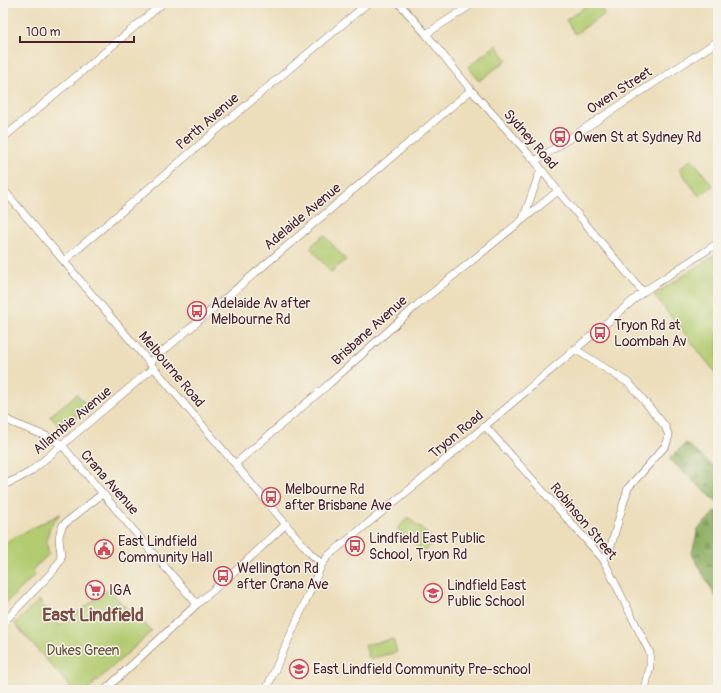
<svg xmlns="http://www.w3.org/2000/svg" width="721" height="693" font-family="Pangolin,sans-serif">
<style>
.forest{fill:url(#forest-firs);stroke:#6c6747}
.green{fill:#b2cb71;stroke:#7e754e}
.lines{fill:none;stroke-linecap:round;stroke-linejoin:round}
.minor-casing{stroke:#83625d;stroke-width:8}
.minor{stroke:#fff;stroke-width:7}
.labels{text-anchor:middle;stroke-width:3;stroke-linejoin:round;paint-order:stroke}
.street-label{font-size:14px;fill:#4a1f2b;stroke:#f7f3e8}
.poi-label{font-size:14px;fill:#4a1f2b;stroke:#f7f3e8;text-anchor:start}
.park-label{font-size:14px;fill:#695340;stroke:#f7f3e8}
.district-label{font-size:18px;font-weight:bold;fill:#794b42;stroke:#f7f3e8}
</style>
<defs>
<pattern id="forest-firs" width="22" height="20" patternUnits="userSpaceOnUse"><rect width="22" height="20" fill="#8daf63"/><path d="M5 1l3.5 6h-7zM16 11l3.5 6h-7z" fill="#758e52"/></pattern>
</defs>
<rect width="100%" height="100%" fill="#f7f3e8"/>
<filter id="ink" filterUnits="userSpaceOnUse"><feTurbulence type="fractalNoise" baseFrequency=".025" numOctaves="2"/><feDisplacementMap in="SourceGraphic" scale="8" xChannelSelector="R" yChannelSelector="G"/><feConvolveMatrix kernelMatrix="1 2 1 2 8 2 1 2 1" color-interpolation-filters="sRGB"/></filter>
<filter id="wash" filterUnits="userSpaceOnUse"><feTurbulence type="fractalNoise" baseFrequency=".012" numOctaves="4" result="noise"/><feDisplacementMap in="SourceGraphic" scale="16" xChannelSelector="R" yChannelSelector="G"/><feGaussianBlur stdDeviation="0.9" result="paint"/><feColorMatrix in="noise" values="0 0 0 0 0 0 0 0 0 0 0 0 0 0 0 0 0 1.4 0 .05"/><feComposite in="paint" operator="in"/></filter>
<g filter="url(#wash)">
<rect width="100%" height="100%" fill="#ecdebb"/>
<path class="forest" d="M686,443L718,470V503L669,459Z
M718,509V601L692,554L698,529Z"/>
<path class="green" d="M591,3H597L605,14L575,34L566,20Z
M496,45L507,60L479,81L468,67Z
M692,159L713,186L699,196L679,169Z
M324,235L346,260L331,272L310,247Z
M718,253V376L654,295Z
M77,394L88,407L61,429L50,416Z
M60,514C49,526 44,537 49,554L32,570L36,574L5,604L3,602V543Z
M408,517L434,540L424,553L397,529Z
M111,590L121,603L152,631L87,690H73L15,624L39,600L60,626L104,592Z
M393,639L397,652L369,659L365,645Z"/>
</g>
<g filter="url(#ink)">
<g class="lines">
<g class="minor-casing">
<path id="minor" d="M399,3L426,34L471,90L535,161L558,191L643,292
M426,34L474,3
M3,138L163,3
M535,161L718,41
M3,189L310,553L322,564
M523,219L541,169
M64,261L231,118L368,3
M575,349L630,384L665,426L669,436L666,445L628,488L610,549L603,559
M149,363L471,90
M3,417L11,422L51,438L62,445L151,551L197,604
M485,426L603,559L650,653V666L645,690
M235,464L330,383L416,306L558,191
M3,485L17,479L30,472L153,368
M3,623L54,570C55,567 58,564 60,561C64,550 54,541 63,525L102,494
M105,690L197,604L239,568L286,524
M266,690L322,564L329,555L426,476L643,292L718,243"/>
</g>
<use href="#minor" class="minor"/>
</g>
</g>
<defs>
<g id="bus-ring" transform="scale(1)"><circle r="9.5" fill="#f7f3e8" stroke="#d1495b" stroke-width="1.5"/><path d="M-5-6H5V4H4V6H2V4H-2V6H-4V4H-5ZM-3.5-4V0h7V-4ZM-3.5 1.2v1.5H-2V1.2ZM2 1.2v1.5H3.5V1.2Z" fill="#d1495b"/></g>
<g id="civic-ring" transform="scale(1)"><circle r="9.5" fill="#f7f3e8" stroke="#d1495b" stroke-width="1.5"/><path d="M-.6-6.5H3V-4.5H.6V-3L4-1V1h2V6H-6V1h2V-1L-.6-3ZM-1.2 2.5V6h2.4V2.5Z" fill="#d1495b"/></g>
<g id="supermarket-ring" transform="scale(1)"><circle r="9.5" fill="#f7f3e8" stroke="#d1495b" stroke-width="1.5"/><path d="M-6-5.5h2.5l.6 2H6L4.5 2H-2.5L-4.4-4H-6ZM-1.5 3.2a1.3 1.3 0 1 0 .1 0ZM3 3.2a1.3 1.3 0 1 0 .1 0Z" fill="#d1495b"/></g>
<g id="school-ring" transform="scale(1)"><circle r="9.5" fill="#f7f3e8" stroke="#d1495b" stroke-width="1.5"/><path d="M0-5L7-2L0 1L-7-2ZM-4 1L0 2.5L4 1V4Q0 6-4 4Z" fill="#d1495b"/></g>
</defs>
<g fill-rule="evenodd">
<use href="#bus-ring" x="560" y="137"/>
<use href="#bus-ring" x="197" y="311"/>
<use href="#bus-ring" x="600" y="333"/>
<use href="#bus-ring" x="271" y="497"/>
<use href="#bus-ring" x="355" y="546"/>
<use href="#civic-ring" x="104" y="549"/>
<use href="#bus-ring" x="223" y="576"/>
<use href="#supermarket-ring" x="95" y="590"/>
<use href="#school-ring" x="433" y="593"/>
<use href="#school-ring" x="299" y="669"/>
</g>
<g class="labels">
<g class="street-label">
<text transform="translate(619 90) rotate(-33)" y="5">Owen Street</text>
<text transform="translate(207 121) rotate(-41)" y="5">Perth Avenue</text>
<text transform="translate(531 139) rotate(49)" y="5">Sydney Road</text>
<text transform="translate(302 216) rotate(-40)" y="5">Adelaide Avenue</text>
<text transform="translate(369 330) rotate(-42)" y="5">Brisbane Avenue</text>
<text transform="translate(172 369) rotate(50)" y="5">Melbourne Road</text>
<text transform="translate(72 420) rotate(-40)" y="5">Allambie Avenue</text>
<text transform="translate(456 434) rotate(-40)" y="5">Tryon Road</text>
<text transform="translate(110 482) rotate(49)" y="5">Crana Avenue</text>
<text transform="translate(584 521) rotate(50)" y="5">Robinson Street</text>
</g>
<g class="poi-label">
<text x="574" y="142">Owen St at Sydney Rd</text>
<text x="211" y="308">Adelaide Av after<tspan x="211" dy="16">Melbourne Rd</tspan></text>
<text x="614" y="330">Tryon Rd at<tspan x="614" dy="16">Loombah Av</tspan></text>
<text x="285" y="494">Melbourne Rd<tspan x="285" dy="16">after Brisbane Ave</tspan></text>
<text x="369" y="543">Lindfield East Public<tspan x="369" dy="16">School, Tryon Rd</tspan></text>
<text x="118" y="546">East Lindfield<tspan x="118" dy="16">Community Hall</tspan></text>
<text x="237" y="573">Wellington Rd<tspan x="237" dy="16">after Crana Ave</tspan></text>
<text x="447" y="590">Lindfield East<tspan x="447" dy="16">Public School</tspan></text>
<text x="109" y="595">IGA</text>
<text x="313" y="674">East Lindfield Community Pre-school</text>
</g>
<g class="park-label">
<text x="83" y="655">Dukes Green</text>
</g>
<g class="district-label">
<text x="93" y="621">East Lindfield</text>
</g>
</g>
<rect width="721" height="693" fill="none" stroke="#f7f3e8" stroke-width="16"/>
<path d="M20 36v6h114v-6" fill="none" stroke="#4a1f2b" stroke-width="2"/>
<text x="26" y="36" font-size="12" fill="#4a1f2b" stroke="#f7f3e8" stroke-width="3" paint-order="stroke">100 m</text>
</svg>
